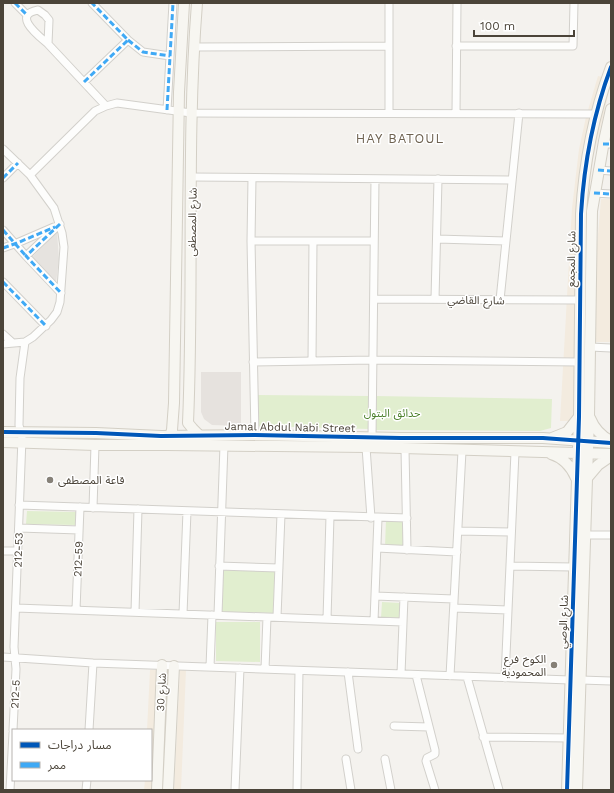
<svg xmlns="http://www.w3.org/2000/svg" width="614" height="793" font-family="'Work Sans','Noto Sans Arabic',sans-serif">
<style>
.commercial{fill:#f3ebdf}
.industrial{fill:#e6e2de}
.green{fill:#e1eecf}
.parking{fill:#e6e3df}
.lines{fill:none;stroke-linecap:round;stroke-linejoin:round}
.street-casing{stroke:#d2d0cb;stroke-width:9}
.secondary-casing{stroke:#d3cfc5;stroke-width:12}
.street{stroke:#fdfdfc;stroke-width:7}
.secondary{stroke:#f7f6f1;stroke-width:10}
.quiet{stroke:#3fa9f5;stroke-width:3;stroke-dasharray:6 3;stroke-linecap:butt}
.cycleway-casing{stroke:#fff;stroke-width:6}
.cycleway{stroke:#0057b8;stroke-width:4}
.poi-dot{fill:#868178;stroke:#fff;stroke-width:1.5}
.labels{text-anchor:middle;stroke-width:3;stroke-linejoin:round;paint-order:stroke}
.street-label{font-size:11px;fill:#4b4439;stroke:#fff}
.park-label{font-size:11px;fill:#4a7f2a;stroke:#fff}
.poi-label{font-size:11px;fill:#4b4439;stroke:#fff;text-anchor:start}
.quarter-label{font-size:13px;letter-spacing:1px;fill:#6e6250;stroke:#fff}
</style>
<rect width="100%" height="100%" fill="#f4f2ee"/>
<path class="commercial" d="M598,76L611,79V83L593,159L587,211L585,271L584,421H560L572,208L579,149L586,117Z
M601,199H611V342H595V270Z
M150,670H159L153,790H144L145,780H151V730H147Z
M180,670H186L181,790H174Z"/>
<path class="industrial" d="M201,372H241V426L212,425L204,419L201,412Z"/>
<path class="green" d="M258,395L370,396L369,429L257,426Z
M375,396L552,399L551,428L540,431L375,430Z
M27,511L76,512V525L26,524Z
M386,520L405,521L404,548L385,547Z
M222,570L275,571L274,613L221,612Z
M382,602L400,603V619L381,618Z
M216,622H260V662L216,661Z"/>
<path class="parking" d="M57,232L59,259L56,283L32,257Z"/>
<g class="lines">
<g class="street-casing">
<path id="street" d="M15,3L27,15
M389,3V113
M128,40L143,52L170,56
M48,44C39,36 11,15 38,10L45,15L49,20L48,44L106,106
M456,46H573L574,3
M194,47L389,46
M84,82L128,40L92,3
M167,110L173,3
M456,113L457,3
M603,144H611
M3,149L30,175L54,208L62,233L64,247L60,302L57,312L51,320L33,337L25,342L3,344
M598,170L611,171
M30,175L95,111L106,106L117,103L191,113L596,114
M192,177L512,180
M3,178L18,163
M252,178L251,241L255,435
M594,193L611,194
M60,224L26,256L61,293
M3,230L26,256
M437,239L506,241
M251,241H374
M3,248L17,243L54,227
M3,282L46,326
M374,299L579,300
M435,299L438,179
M500,300L519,113
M3,334L13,343
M590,347L611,348
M312,361L313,241
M253,362L373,360L579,362
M372,438L375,179
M366,447L371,518
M405,449L407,550
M19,505L407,518
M93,508L95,445
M19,528L79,530
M458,531L511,532
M585,535H611
M377,548L457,552
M3,551H18
M219,566L279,568
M510,566L573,567
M375,596L454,599
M16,608L403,622
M454,608L508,610
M76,610L80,507
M135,612L138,509
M183,614L187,511
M218,615L224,445
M277,617L281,514
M327,619L330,516
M374,621L378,518
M3,657L93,663L570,680
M210,667L212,615
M265,669L267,617
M348,672L358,749
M401,674L404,597
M416,675L435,750V754L427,758L426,761L435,790
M450,676L462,451
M467,677L499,790
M505,678L515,452
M581,680L611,681
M394,726L429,727
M13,730L16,669L14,647L22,438L19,425L20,378L25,342
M89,730L93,663
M483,737L569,738
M346,759L351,790
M385,759L391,790
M10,790L13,733
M86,790L87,780
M235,790L240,668
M297,790L299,671"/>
</g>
<g class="secondary-casing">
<path id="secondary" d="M197,3C186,143 194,283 188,423L193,429L200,436
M590,418C594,428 601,436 611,441
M3,432L96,433L161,436L255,435L401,438H543L611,443
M552,438L567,432L578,418
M3,442L95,445H167L366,447L611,454
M168,442L172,430L174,403L179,92L184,3
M551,454C564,458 571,466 576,478
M587,478L598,465L611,456
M157,790L162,665
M168,790L174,666
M567,790L579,417L581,214C584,164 593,115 611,67
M577,790L589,417L592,211L604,141L611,109"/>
</g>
<use href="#street" class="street"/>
<use href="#secondary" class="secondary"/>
<path class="quiet" d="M15,3L27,15
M128,40L143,52L170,56
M84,82L128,40L92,3
M167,110L173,3
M603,144H611
M598,170L611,171
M3,178L18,163
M594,193L611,194
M60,224L26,256L61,293
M3,230L26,256
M3,248L17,243L55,227
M3,282L46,326"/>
<g class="cycleway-casing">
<path id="cycleway" d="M3,432L96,433L161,436L255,435L401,438H543L611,443
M567,790L579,417L581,214C584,164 593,115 611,67"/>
</g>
<use href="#cycleway" class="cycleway"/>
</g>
<g class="poi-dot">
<circle cx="50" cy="480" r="4"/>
<circle cx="554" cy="665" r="4"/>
</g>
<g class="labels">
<g class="street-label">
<text transform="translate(192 222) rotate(-89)" y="4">شارع المصطفى</text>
<text transform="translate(571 259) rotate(-89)" y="4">شارع المجمع</text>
<text transform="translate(476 300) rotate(1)" y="4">شارع القاضي</text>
<text transform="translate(290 427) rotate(1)" y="4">Jamal Abdul Nabi Street</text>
<text transform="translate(18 550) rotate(-88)" y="4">212-53</text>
<text transform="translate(78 559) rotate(-88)" y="4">212-59</text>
<text transform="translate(563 622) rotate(-88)" y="4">شارع الوصي</text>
<text transform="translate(161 692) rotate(-87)" y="4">شارع 30</text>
<text transform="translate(15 694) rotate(-87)" y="4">212-5</text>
</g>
<g class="park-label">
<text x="392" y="417">حدائق البتول</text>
</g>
<g class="poi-label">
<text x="58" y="484">قاعة المصطفى</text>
<text x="546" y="663" text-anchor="end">الكوخ فرع<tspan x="546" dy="13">المحمودية</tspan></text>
</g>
<g class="quarter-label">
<text x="400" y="143">HAY BATOUL</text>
</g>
</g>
<rect width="614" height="793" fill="none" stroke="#4b4439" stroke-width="8"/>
<rect x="12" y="729" width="140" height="52" fill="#ffffff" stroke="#b7b4b0"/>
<rect x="20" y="742" width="20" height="6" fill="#0057b8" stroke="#b7b4b0"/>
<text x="48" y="749" font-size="12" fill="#4b4439">مسار دراجات</text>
<rect x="20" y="762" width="20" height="6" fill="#3fa9f5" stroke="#b7b4b0"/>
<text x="48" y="769" font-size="12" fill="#4b4439">ممر</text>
<path d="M474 30v6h100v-6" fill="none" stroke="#4b4439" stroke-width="2"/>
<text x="480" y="30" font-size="12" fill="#4b4439" stroke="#ffffff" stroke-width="3" paint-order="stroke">100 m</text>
</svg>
